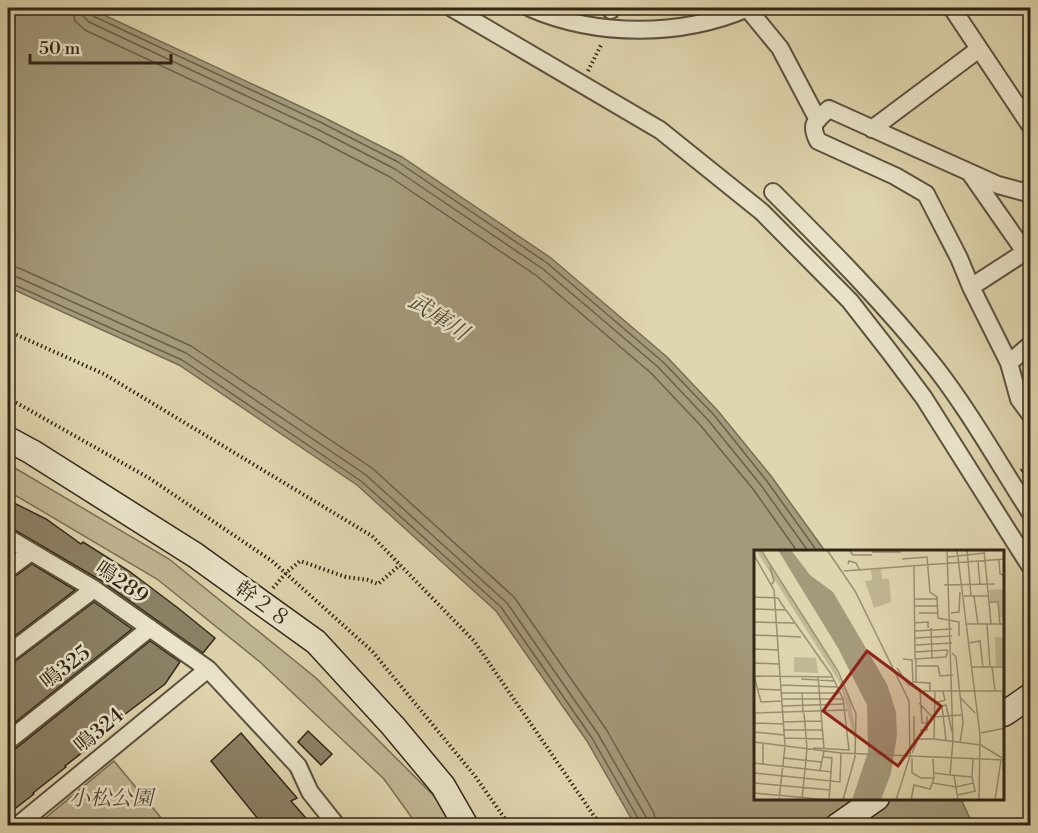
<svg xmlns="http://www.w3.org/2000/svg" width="1038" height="833" font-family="'Libre Bodoni','Noto Serif JP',serif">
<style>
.green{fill:#c1b794;stroke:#796e56;stroke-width:1.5}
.water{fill:#a49a7b;stroke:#766c53;stroke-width:1.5}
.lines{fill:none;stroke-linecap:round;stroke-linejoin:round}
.shore{stroke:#6a6049;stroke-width:1.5}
.building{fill:#8b8166;stroke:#312617;stroke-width:1.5}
.street-casing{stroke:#5c523d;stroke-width:20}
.secondary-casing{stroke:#312617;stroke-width:27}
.path{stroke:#312617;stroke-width:4;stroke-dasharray:1.5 3;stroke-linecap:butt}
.street{stroke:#eae4ca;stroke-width:16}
.secondary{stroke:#eae4ca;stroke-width:24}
.labels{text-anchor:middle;stroke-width:5;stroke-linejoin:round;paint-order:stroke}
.street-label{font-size:21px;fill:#312617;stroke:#eae4ca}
.park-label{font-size:21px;font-style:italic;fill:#554a36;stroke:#eae4ca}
.water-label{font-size:22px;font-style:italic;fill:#544935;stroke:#eae4ca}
.inset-road{fill:none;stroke:#998f72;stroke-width:1.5}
.view{fill:#8f2418;fill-opacity:0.15;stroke:#8f2418;stroke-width:3}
.inset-edge{fill:none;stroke:#312617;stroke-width:3}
</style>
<rect width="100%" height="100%" fill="#dfd5ae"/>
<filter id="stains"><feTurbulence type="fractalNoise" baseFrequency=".00333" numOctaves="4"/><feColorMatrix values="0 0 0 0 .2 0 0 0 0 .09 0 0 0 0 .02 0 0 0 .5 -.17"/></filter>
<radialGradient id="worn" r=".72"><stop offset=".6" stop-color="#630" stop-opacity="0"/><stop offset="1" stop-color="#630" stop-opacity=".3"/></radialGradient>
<path class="green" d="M8,464L169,559L316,678L434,796L452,825H417L384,779L260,662L157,579L8,491Z
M114,761L167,825H37Z"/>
<path class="water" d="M8,8H89L323,117L402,157L551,258L667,357L718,411L771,476L825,551H756V798L961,799L973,825H635L587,741L496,611L357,485L179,365L8,287Z"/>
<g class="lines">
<path class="shore" d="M72,8L75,21L85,30L313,137L390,177L537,276L651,373L701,426L753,489L797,551
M81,8L83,16L89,22L317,129L395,169L543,269L658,367L708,420L760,484L808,551
M89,8V12L93,16L320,122L398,162L547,263L663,362L714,415L766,480L817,551
M8,266L19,268L191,346L372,468L514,597L606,729L654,813L656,826
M8,275L15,276L186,353L366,475L507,603L598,734L646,817L647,826
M8,282L182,360L361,481L501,607L592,738L639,820L640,826"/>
</g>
<path class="building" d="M12,502L46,519L81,544L83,542L129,571L178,608L215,638L203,653L100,580L13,529L8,528V510Z
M32,564L75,590L8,641V579L14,577Z
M94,602L132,629L8,728V664L14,662Z
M150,641L180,662L165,684L112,724L115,727L65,766L66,767L33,793L34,794L8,814V751L15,749Z
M308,731L332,754L321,765L298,742Z
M241,733L297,798L291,801L312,825H263L211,761Z"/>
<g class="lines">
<g class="street-casing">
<path id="street" d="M452,8L660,130L762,212L850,301L889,351L924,398L1030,566
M530,8C597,37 681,37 748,8
M747,8L780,48L818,120
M952,8L1030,125
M611,10L612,8
M872,129L979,49
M970,173L1030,259
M773,192C829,248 885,304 935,367C970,412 999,464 1030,512
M1025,252L971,287L959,258L926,194L895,176L818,141C809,123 816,121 829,109L998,185L1024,192L1030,187
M971,287L1009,363L1019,399L1030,414
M1009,363L1030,345
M8,538L94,589L208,669L298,766L310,792L337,826
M8,569L31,552
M8,654L94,589
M8,741L150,628
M17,826L208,669"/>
</g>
<g class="secondary-casing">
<path id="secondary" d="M8,439L32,452L195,555L316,642L393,726L443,786L466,826
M1004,714L1030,696
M837,826L877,798"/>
</g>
<path class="path" d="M588,71L602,43
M8,331L104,374L372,536L474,641L601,826
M8,398L149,478L272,561L372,651L475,776L510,826
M1021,471L1030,466
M273,588L286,573L300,561L346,577L368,580L378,584L400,565"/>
<use href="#street" class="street"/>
<use href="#secondary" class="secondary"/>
</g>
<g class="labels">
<g class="street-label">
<text transform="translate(122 582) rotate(34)" y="7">鳴289</text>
<text transform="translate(263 604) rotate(36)" y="7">幹２８</text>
<text transform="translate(65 667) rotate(-38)" y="7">鳴325</text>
<text transform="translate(99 730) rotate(-40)" y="7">鳴324</text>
</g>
<g class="park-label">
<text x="111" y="805">小松公園</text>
</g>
<g class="water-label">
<text transform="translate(439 316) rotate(33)" y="8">武庫川</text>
</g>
</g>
<g transform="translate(754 550)">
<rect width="250" height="250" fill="#dfd5ae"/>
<path d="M2,0H6L79,114L96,150L102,181L101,191L86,133ZM127,19L128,29H135L137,52L120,58L111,31L118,30L117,20ZM250,39V70L246,67L244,51L236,52L235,40ZM241,87H250V116H242ZM40,107L62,108L64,123L40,122Z" fill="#c1b794"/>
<path d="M24,0H37L56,25L79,42L133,134L142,162L143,185L137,223L127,250H98L114,202L113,155L84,98Z" fill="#a49a7b"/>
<path class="inset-road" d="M7,0L84,121L102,164L101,207L89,250M73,0L101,41L155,151L156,206L142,250M95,0L99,5H118M203,0L226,185L225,250M213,0L217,46M230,0L237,74M118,2H147M0,5L20,40L31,196L25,250M194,7L231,3M148,9L173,7L176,42L183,47L184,68L205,72V86M245,10L246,24L251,26M224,12L226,34M94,14L95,11L102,13L106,21M16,17L20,31L17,35M160,17L161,109L192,107L194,100M90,21L251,9M190,35L241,34M210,46H234M220,46L224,74M0,47L24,48L31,59M161,49H183M235,52H244L246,74M161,56H183M0,59L32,60L77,124L89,149L95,200L59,198M165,63H184M197,63L205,62L206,42M0,72L40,73M160,73L174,72V78M213,74H251M233,74L236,117M177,78L178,108M161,81L198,79M0,85L47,87M161,88L198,86M215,93L226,91L229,117M161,95L198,93M0,99L24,100M161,102L193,100M198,103L202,107L209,173L206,193M149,109L158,110L159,132L176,133V142M162,110V132M0,113L25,114M162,116H184L186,126L199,125M218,117H251M238,117L241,141M143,118L154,134L166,141H251M0,126L78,127M0,126L7,152M64,126L70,199M47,129L81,131M27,135L83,137M4,139L27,140M166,141L168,173H173M249,141V169M48,142L49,163M181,142L180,189L227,195L248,208M27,143H85M206,147L221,163M27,149H89M7,152L28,151M165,153L180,169M181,153L191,150L189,142M28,156L91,154M0,163L93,160M160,166V193M180,167L207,165M29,172L67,171M1,173L29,174M30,180H68M166,180H173V166M0,182L30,185M227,183L251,178M30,188L69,189M192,190L188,156L192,155L198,182M0,191L1,164M0,192L87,203L251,210M9,193V214M158,203L164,189H180M69,207L78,208L75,250M30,208L67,212M158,208V223L167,228H180L179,209M0,213L78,222M66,220L70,201M0,223L86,232L87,203M180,223L196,225L199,191L193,0M196,225L218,227L221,241M200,225L204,250M218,227L219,209M0,233L76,240M179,233L202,237L219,233M0,243L75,250M204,245L222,241M48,250L53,199L50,163M157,250L160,235L176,239L180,228M241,250L247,210"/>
<path class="view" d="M113,101L187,156L144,216L69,161Z"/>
<rect width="250" height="250" class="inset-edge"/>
</g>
<rect width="1038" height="833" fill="none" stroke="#dfd5ae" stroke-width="30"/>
<rect x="9" y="9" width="1020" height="815" fill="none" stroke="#312617" stroke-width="3"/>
<rect x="15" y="15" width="1008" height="803" fill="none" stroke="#312617" stroke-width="1.5"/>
<path d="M30 54v9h141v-9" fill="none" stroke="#312617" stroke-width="3"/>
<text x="39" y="54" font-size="18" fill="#312617" stroke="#eae4ca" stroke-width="4.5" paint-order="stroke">50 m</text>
<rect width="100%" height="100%" filter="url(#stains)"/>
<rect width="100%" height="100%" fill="url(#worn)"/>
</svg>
